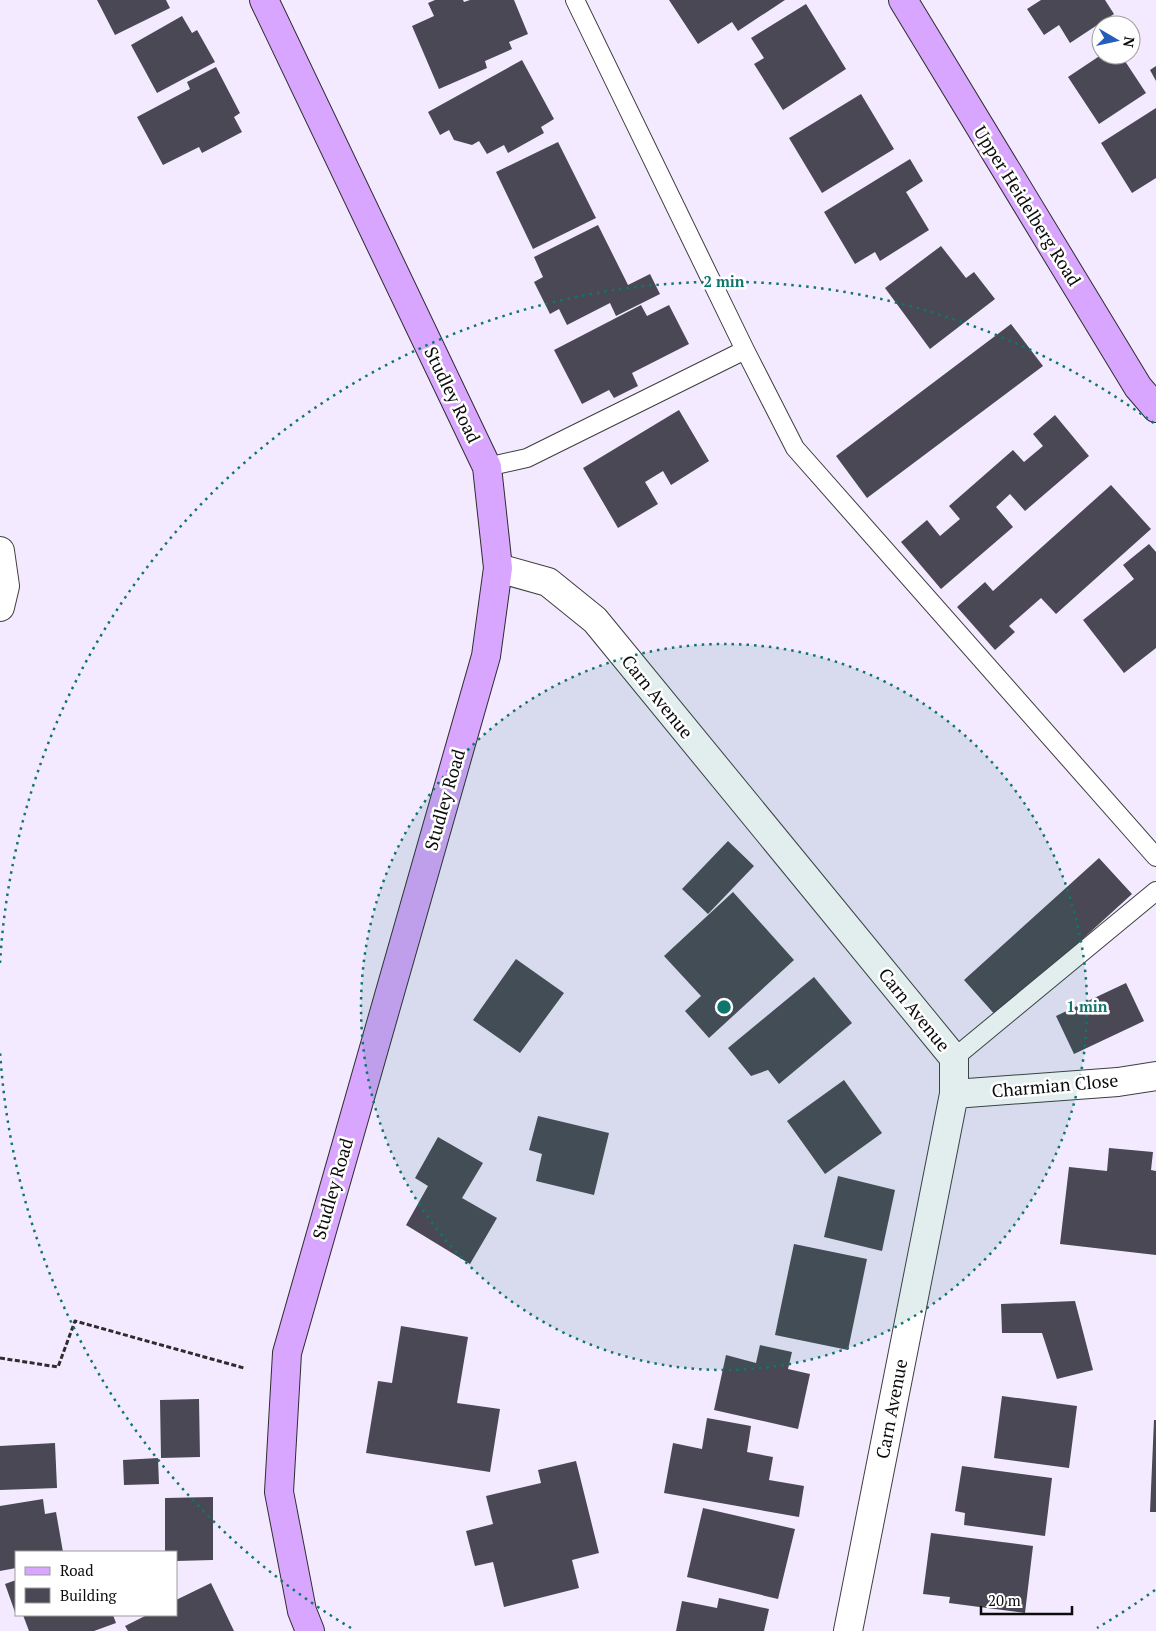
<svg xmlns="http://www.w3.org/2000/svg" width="1156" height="1631" font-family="'PT Serif',serif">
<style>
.building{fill:#494854}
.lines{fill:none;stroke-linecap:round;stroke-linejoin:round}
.lane-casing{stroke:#3e3e3e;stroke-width:20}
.street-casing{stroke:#3e3e3e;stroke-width:30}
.secondary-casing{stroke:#2d2d2d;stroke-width:30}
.path{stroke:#2d2d2d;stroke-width:3;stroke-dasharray:5 2.5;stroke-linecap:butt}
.lane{stroke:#fff;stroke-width:18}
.street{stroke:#fff;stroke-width:28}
.secondary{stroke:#d8a6fe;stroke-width:28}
.ring{fill:none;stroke:#0f766e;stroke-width:2.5;stroke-dasharray:2.5 5}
.labels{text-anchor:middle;stroke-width:5;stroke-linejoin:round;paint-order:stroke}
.street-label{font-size:18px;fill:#0b0b0b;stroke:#fff}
.centre{fill:#0f766e;stroke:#fff;stroke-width:2.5}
.ring-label{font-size:15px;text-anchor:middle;font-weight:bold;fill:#0f766e;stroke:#fff;stroke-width:5;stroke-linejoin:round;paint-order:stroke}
</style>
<rect width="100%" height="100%" fill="#f4eaff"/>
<path class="building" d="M97,0H166L170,8L115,35Z
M435,0H463L464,2L470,0H514L528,34L509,42L512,49L485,61L487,68L439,89L412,26L434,16L428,3Z
M669,0H785L738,31L732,22L698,44Z
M1041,0H1105L1114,14L1070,43L1059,25L1044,35L1027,9Z
M806,4L846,69L783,110L754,64L764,58L751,38Z
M182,16L192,33L197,30L215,62L157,93L131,45Z
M1101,55H1121L1146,93L1099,124L1068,77Z
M522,60L554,119L541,127L544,133L508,153L504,145L487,154L479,141L472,145L454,140L449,130L440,135L428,112Z
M1156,66V81L1150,70Z
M216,67L240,113L234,117L242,132L202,153L199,147L163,165L137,117L190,89L187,82Z
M861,94L894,149L822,193L789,138Z
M1156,108V178L1132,193L1101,143Z
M558,142L596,218L533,249L496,172Z
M910,159L923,181L906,192L929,230L880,261L875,252L855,264L824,212Z
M598,225L628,285L650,274L660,294L616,316L610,303L567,325L559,309L550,314L534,282L543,277L534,257Z
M941,246L966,278L974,272L995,299L930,349L885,288Z
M641,305L647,316L669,305L689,344L632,373L638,386L614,398L609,390L582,404L554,350Z
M1011,324L1043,366L867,498L836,456Z
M679,410L709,461L671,485L663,471L645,482L658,504L618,528L583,468Z
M1055,415L1089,456L1025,511L1010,494L996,507L1013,527L941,589L901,542L927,520L940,536L960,519L949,506L1013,450L1024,462L1043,446L1033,434Z
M1111,485L1151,529L1056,614L1041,598L1009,626L1015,632L995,650L957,607L985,582L993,591Z
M1149,544L1156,552V648L1124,673L1083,620L1134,579L1123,565Z
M728,841L754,866L708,914L682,889Z
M1099,858L1132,894L997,1017L964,980Z
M733,892L794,960L709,1038L685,1011L701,996L664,956Z
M516,959L564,993L520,1053L473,1020Z
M814,977L852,1023L779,1084L768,1070L751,1076L728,1048Z
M1126,983L1144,1021L1074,1054L1056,1016Z
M844,1080L882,1133L825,1174L787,1121Z
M538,1116L609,1133L594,1195L536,1181L542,1154L529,1150Z
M438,1137L483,1163L462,1198L497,1218L470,1264L406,1225L428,1186L415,1178Z
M1109,1148L1153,1152L1151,1170L1156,1171V1255L1060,1244L1069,1167L1107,1171Z
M838,1176L895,1190L882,1251L824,1237Z
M794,1244L867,1259L848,1350L775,1335Z
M1075,1301L1093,1370L1057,1379L1042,1333H1002L1001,1304Z
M401,1326L468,1337L457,1403L500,1409L490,1472L366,1453L378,1381L392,1383Z
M760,1345L792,1352L788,1369L810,1374L798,1429L714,1410L726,1355L756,1363Z
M1002,1396L1077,1406L1069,1468L994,1458Z
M199,1399L200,1457L161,1458L160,1400Z
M707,1418L751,1426L747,1452L773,1457L769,1480L804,1486L799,1517L664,1493L673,1443L702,1449Z
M1154,1420H1156V1512H1150Z
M55,1443L57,1488L0,1490V1446Z
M158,1458L159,1484L124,1485L123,1460Z
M576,1461L599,1553L572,1560L579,1588L504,1607L493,1562L475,1566L466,1531L493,1524L486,1496L541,1483L538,1470Z
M962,1466L1052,1478L1045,1536L964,1525L965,1513L955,1511Z
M213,1497V1560L176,1561V1552H165V1498Z
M43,1499L45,1514L56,1512L63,1552H16V1568L0,1571V1506Z
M703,1508L795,1529L778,1599L687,1577Z
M931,1533L1033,1546L1025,1613L949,1603L950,1597L923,1594Z
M16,1580V1615L5,1584Z
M211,1583L234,1631H128L125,1626L147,1615H176V1600Z
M719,1598L769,1609L764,1631H676L682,1601L717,1608Z
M23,1615H113L116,1623L94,1631H29Z"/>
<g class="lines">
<g class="lane-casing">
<path id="lane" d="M575,0L745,350L795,448L1156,857
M487,467L527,458L745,350
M954,1058L1156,891"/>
</g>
<g class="street-casing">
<path id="street" d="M0,551L5,586L0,607
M498,568L548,582L595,620L954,1058V1094L848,1631
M954,1094L1118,1082L1156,1076"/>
</g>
<g class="secondary-casing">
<path id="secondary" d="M264,0L487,467L498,568L486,656L287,1353L279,1492L302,1611L310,1631
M903,0L1138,387L1156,408"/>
</g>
<path class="path" d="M0,1358L58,1367L75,1321L244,1368"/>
<use href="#lane" class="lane"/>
<use href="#street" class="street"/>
<use href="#secondary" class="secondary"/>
</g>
<circle cx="724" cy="1007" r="363" fill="#0f766e" fill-opacity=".12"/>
<g class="ring">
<circle cx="724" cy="1007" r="363"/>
<path d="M1155 1590A725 725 0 0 1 1097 1628M351 1628A725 725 0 0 1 0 1051M0 963A725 725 0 0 1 1155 424"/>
</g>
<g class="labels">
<g class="street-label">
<text transform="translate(1027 206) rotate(58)" y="6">Upper Heidelberg Road</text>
<text transform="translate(452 395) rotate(64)" y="6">Studley Road</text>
<text transform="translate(657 697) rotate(51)" y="6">Carn Avenue</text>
<text transform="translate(445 800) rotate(-74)" y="6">Studley Road</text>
<text transform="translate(914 1010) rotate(51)" y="6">Carn Avenue</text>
<text transform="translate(1055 1086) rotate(-5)" y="6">Charmian Close</text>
<text transform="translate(333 1189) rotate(-74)" y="6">Studley Road</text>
<text transform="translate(892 1409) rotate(-79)" y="6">Carn Avenue</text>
</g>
</g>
<circle cx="724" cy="1007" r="8" class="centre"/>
<g class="ring-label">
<text x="724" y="287">2 min</text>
<text x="1087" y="1012">1 min</text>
</g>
<rect x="15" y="1551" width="162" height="65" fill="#ffffff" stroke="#9d9d9d"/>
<rect x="25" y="1567" width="25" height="8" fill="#d8a6fe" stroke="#9d9d9d"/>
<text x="60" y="1576" font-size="15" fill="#0b0b0b">Road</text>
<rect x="25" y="1588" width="25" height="15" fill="#494854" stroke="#9d9d9d"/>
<text x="60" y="1601" font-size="15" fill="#0b0b0b">Building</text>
<g transform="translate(1116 40) rotate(99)"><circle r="24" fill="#ffffff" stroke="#9d9d9d"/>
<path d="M0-4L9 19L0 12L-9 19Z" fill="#255db9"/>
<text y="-8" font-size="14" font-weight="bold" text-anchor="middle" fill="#0b0b0b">N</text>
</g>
<path d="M981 1606v8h91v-8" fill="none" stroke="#0b0b0b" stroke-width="2.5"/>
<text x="988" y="1606" font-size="15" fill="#0b0b0b" stroke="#ffffff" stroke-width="4" paint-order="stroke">20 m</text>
</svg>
